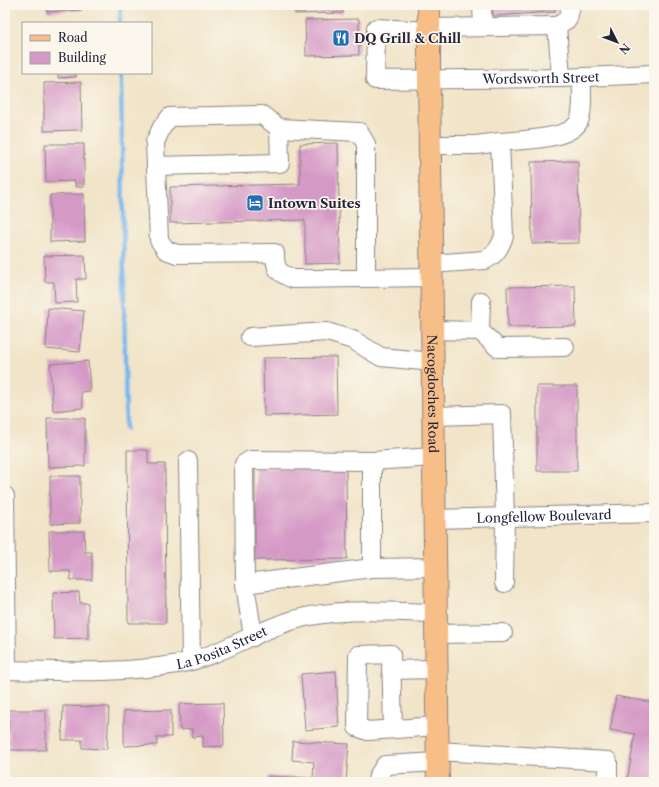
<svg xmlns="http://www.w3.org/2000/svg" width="659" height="787" font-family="'Libre Caslon Text',serif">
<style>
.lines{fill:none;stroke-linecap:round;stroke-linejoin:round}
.stream{stroke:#78b7ec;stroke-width:4.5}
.building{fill:#d599c6}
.minor-casing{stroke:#8a8382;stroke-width:20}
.major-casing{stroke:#8a8382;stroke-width:24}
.minor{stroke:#fff;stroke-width:18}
.major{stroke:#f7be88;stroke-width:22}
.labels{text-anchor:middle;stroke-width:3.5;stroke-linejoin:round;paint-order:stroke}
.poi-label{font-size:13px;font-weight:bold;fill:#22223b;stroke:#fbf7ec;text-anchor:start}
.street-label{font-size:13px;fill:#22223b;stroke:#fbf7ec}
</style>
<rect width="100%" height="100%" fill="#fbf7ec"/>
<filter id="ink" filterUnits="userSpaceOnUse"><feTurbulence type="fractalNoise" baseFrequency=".025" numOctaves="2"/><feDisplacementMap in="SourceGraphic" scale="8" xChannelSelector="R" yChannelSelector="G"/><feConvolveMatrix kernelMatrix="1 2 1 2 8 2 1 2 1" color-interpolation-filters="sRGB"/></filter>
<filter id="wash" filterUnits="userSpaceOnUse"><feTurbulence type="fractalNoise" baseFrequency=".012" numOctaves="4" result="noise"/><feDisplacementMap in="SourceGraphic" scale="16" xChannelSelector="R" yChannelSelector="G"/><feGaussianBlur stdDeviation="0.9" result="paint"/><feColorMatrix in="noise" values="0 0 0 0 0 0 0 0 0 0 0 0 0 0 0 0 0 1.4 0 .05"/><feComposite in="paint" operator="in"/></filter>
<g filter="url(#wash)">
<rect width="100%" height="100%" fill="#f1e4c8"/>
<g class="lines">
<path class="stream" d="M120,5V23
M121,73L126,429"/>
</g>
<g id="blocks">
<path class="building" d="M47,5H82V10L47,12Z
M295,5H343V13L295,14Z
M492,5H555V12L493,16Z
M359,19V55L306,56L305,20Z
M58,73H76V77L58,78Z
M81,82L82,130L44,131V83Z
M338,143L340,263L305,264V220L170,223V187L300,184V144Z
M45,144H84V187H75V181L46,182Z
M578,161L579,243L532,244L531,162Z
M84,194L85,241L50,242V195Z
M85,255L86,279H76L77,302L55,303L54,282H45L44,256Z
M575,286L576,326L508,327L507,287Z
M48,308L84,311L80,352L46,349Z
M336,357L337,414L264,416L263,358Z
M88,361L90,391L81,392L83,408L53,411L50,364Z
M537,386H577V471H537Z
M47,418H85V466L48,467Z
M127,450H148V464H165L166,623H128Z
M346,467L347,559L255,560V468Z
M50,476H80V523L50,524Z
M49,531H84L85,552H92V580H71L70,571H50Z
M79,592L80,603H88V638L54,639L53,593Z
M336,671L339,727L305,730L301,674Z
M616,696L654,703V782H627L635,734L610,730Z
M223,703L224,746L203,747V736L192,737V729L180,730L179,704Z
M63,706L109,707L107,749L82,748V740H62Z
M9,710H46V750H9Z
M171,710V737H157V745L124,746V711Z
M293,741L349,744L346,782H267L268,776L313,778L314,762L292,760Z"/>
</g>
</g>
<g filter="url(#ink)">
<use href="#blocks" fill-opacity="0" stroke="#8a8382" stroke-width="1"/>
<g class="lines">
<g class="minor-casing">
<g id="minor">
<path d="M482,5L483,27"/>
<path d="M430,28L557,26"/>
<path id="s1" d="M430,31L376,28L375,80L561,78L654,74"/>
<path d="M561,78L557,26L568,19L571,5"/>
<path d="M500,142C520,140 571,140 579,121C584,109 581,90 582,77"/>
<path d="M429,145H476L500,142L504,236C500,247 496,255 485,260L431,264"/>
<path d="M156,166L280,163L279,128"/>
<path d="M366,277V144L359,132L279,128L262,115L170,117L162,127L155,142L159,240L166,250L177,254L275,253C275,271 278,272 293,279L431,277"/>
<path d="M432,330L480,331L498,348L565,347"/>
<path d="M480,331L481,301"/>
<path d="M250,337L327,332L353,340L381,357L433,362"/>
<path d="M433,416L502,414L505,518L504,583"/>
<path d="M188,461L191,660"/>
<path d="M5,496L7,670"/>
<path id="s2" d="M435,519L654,513"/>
<path d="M372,568V461L434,457"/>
<path d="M245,584L244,464L250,460L372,461"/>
<path d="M436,634L503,633"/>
<path d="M253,637L245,584L372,568L435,567"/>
<path id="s3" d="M5,670C62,671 121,674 178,664C219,657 254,631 294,620C339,607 389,612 436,613"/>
<path d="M391,670L436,669"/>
<path d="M393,729L391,654L358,655L357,727L368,731L437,726"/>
<path d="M437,751L608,761V782"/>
<path d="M377,782L378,776L385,765L437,762"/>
</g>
</g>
<g class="major-casing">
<g id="major">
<path id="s4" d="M429,5V80L438,782"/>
</g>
</g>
<use href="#minor" class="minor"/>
<use href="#major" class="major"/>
</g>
</g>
<defs>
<g id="restaurant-square" transform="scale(0.9)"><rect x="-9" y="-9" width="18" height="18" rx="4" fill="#1f6fb2" stroke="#fbf7ec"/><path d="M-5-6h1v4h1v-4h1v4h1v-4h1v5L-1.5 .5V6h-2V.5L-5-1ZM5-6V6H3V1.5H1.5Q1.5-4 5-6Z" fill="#fff"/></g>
<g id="hotel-square" transform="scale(0.9)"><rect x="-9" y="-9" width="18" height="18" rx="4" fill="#1f6fb2" stroke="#fbf7ec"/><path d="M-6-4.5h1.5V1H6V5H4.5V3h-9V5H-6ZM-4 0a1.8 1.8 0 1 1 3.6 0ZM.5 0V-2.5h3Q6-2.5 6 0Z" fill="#fff"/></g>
</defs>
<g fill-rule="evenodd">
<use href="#restaurant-square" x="341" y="38"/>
<use href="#hotel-square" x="255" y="203"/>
</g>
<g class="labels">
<g class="poi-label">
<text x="354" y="43">DQ Grill &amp; Chill</text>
<text x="268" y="208">Intown Suites</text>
</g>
<g class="street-label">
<text dy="5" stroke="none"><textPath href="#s1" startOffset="272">Wordsworth Street</textPath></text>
<text dy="5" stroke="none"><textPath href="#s4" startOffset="389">Nacogdoches Road</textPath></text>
<text dy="5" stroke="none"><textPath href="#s2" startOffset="109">Longfellow Boulevard</textPath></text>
<text dy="5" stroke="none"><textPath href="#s3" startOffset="220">La Posita Street</textPath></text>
</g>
</g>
<rect width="659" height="787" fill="none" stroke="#fbf7ec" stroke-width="20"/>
<rect x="22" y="22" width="130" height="52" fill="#fbf7ec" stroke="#a4a2a5"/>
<rect x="30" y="35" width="20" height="6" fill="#f7be88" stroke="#a4a2a5"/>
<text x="58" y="42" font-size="12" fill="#22223b">Road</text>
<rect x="30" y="52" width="20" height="12" fill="#d599c6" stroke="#a4a2a5"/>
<text x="58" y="62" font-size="12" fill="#22223b">Building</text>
<g transform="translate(617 42) rotate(132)" stroke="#fbf7ec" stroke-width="3" paint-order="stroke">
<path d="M0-3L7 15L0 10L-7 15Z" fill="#22223b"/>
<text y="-6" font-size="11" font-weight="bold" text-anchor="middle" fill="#22223b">N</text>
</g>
</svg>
